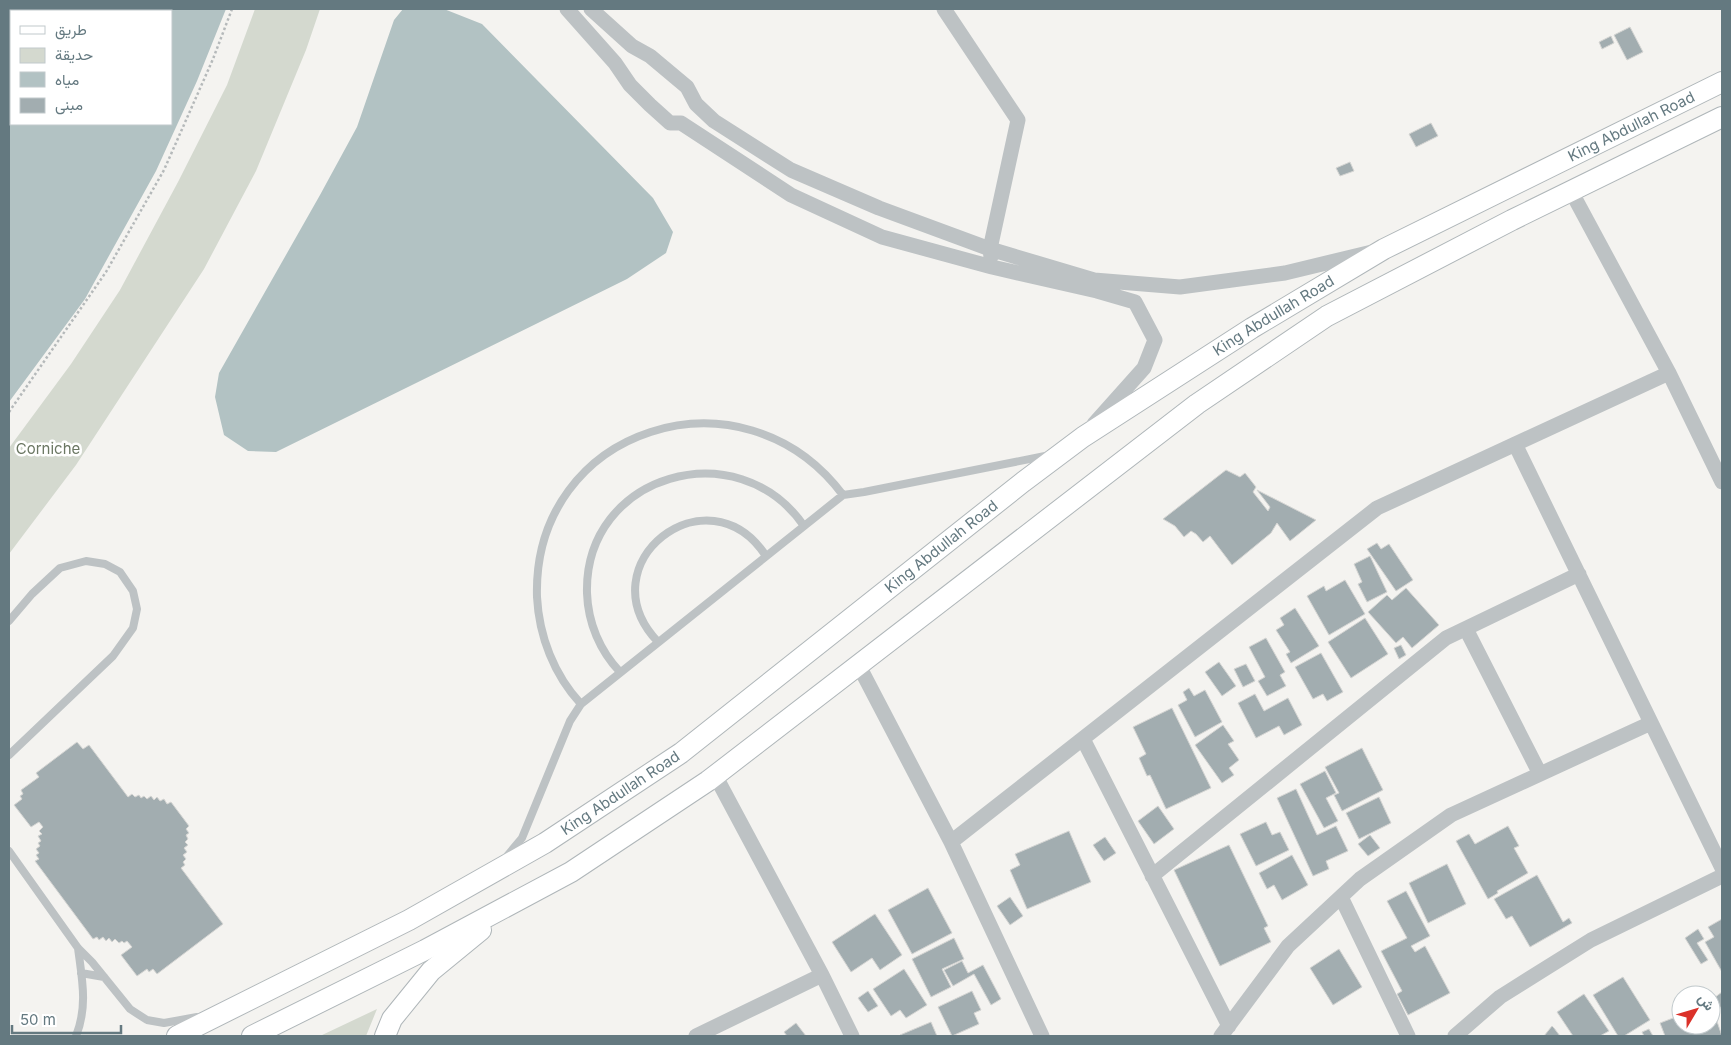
<svg xmlns="http://www.w3.org/2000/svg" width="1731" height="1045" font-family="Inter,Vazirmatn,sans-serif">
<style>
.green{fill:#d4d9cf}
.water{fill:#b2c2c3;fill-rule:evenodd}
.building{fill:#a2adb0;stroke:#d5d5d3}
.lines{fill:none;stroke-linecap:round;stroke-linejoin:round}
.secondary-casing{stroke:#afb6b9;stroke-width:22}
.path{stroke:#b5b9ba;stroke-width:2.5;stroke-dasharray:2.5 2.5;stroke-linecap:butt}
.lane{stroke:#bdc2c4;stroke-width:8}
.street{stroke:#bdc2c4;stroke-width:15}
.secondary{stroke:#fff;stroke-width:20}
.labels{text-anchor:middle;stroke-width:5;stroke-linejoin:round;paint-order:stroke}
.street-label{font-size:15px;fill:#647980;stroke:#fff}
.park-label{font-size:15px;fill:#6b7763;stroke:#fff}
</style>
<rect width="100%" height="100%" fill="#f4f3f0"/>
<path class="green" d="M255,9H320L306,50L256,171L204,269L76,465L9,554V448L71,364L120,290L178,182L227,85Z
M377,1009L366,1036H320Z"/>
<path class="water" d="M9,9H226L197,81L156,171L85,299L9,402ZM11,11H171V124H11Z
M403,9H444L482,24L653,198L673,232L666,253L627,279L276,452L248,451L224,435L215,397L219,373L320,195L357,127L394,20Z"/>
<path class="building" d="M1630,27L1643,52L1627,60L1614,35Z
M1611,36L1614,43L1602,49L1599,42Z
M1431,123L1438,136L1416,147L1409,134Z
M1350,162L1354,171L1340,176L1336,168Z
M1226,470L1240,477L1245,473L1256,487L1253,492L1268,511L1270,507L1257,490L1316,520L1290,541L1277,523L1271,533L1232,565L1210,536L1203,542L1196,534L1191,531L1184,537L1175,526L1163,519Z
M1377,543L1381,549L1389,544L1413,580L1396,591L1367,549Z
M1370,556L1387,592L1367,602L1358,584L1362,582L1354,564Z
M1345,580L1365,614L1329,635L1307,596L1324,586L1326,591Z
M1406,588L1439,625L1412,648L1403,637L1396,643L1368,612L1387,595L1392,600Z
M1295,608L1319,646L1291,663L1286,654L1290,652L1276,630L1284,625L1280,618Z
M1365,618L1388,654L1351,678L1328,642Z
M1266,638L1285,672L1280,675L1286,686L1267,696L1258,681L1265,677L1249,647Z
M1401,645L1406,655L1399,659L1394,648Z
M1321,653L1343,692L1327,701L1323,694L1313,699L1295,667Z
M1219,662L1236,686L1222,696L1205,672Z
M1246,664L1255,681L1243,687L1234,669Z
M1189,688L1194,696L1205,690L1222,722L1195,737L1178,705L1187,700L1183,692Z
M1255,694L1264,711L1288,698L1302,725L1284,735L1279,726L1256,738L1238,703Z
M1172,708L1211,788L1166,809L1150,775L1147,776L1139,758L1146,754L1133,727Z
M1223,725L1234,741L1228,744L1239,760L1229,768L1234,775L1222,783L1195,745Z
M77,742L83,749L89,745L128,797L132,794L135,797L139,795L141,798L144,796L147,799L151,796L154,800L157,797L160,801L164,799L167,804L171,802L189,826L186,829L189,833L186,835L188,839L185,842L188,845L184,848L187,852L183,855L186,859L183,862L185,865L181,868L223,924L157,974L153,969L149,972L147,969L137,976L121,955L132,947L127,941L124,943L122,941L119,943L115,939L112,942L109,938L106,941L103,937L99,940L97,937L93,939L35,861L39,859L36,855L39,853L36,849L40,846L38,843L41,841L38,836L42,834L39,831L43,827L39,822L31,827L14,805L22,799L20,796L23,794L21,790L39,777L36,773Z
M1362,748L1383,790L1342,811L1334,795L1339,793L1325,767Z
M1325,771L1336,793L1326,798L1338,821L1324,828L1300,784Z
M1296,789L1317,835L1336,826L1348,851L1326,861L1329,869L1313,876L1277,798Z
M1379,797L1391,823L1359,839L1346,813Z
M1158,806L1174,829L1154,844L1138,821Z
M1266,822L1272,835L1280,832L1289,850L1256,866L1240,834Z
M1508,826L1519,846L1514,848L1528,873L1497,891L1498,893L1488,899L1456,841L1469,834L1475,844Z
M1069,831L1091,882L1027,909L1010,870L1020,865L1015,854Z
M1370,835L1380,848L1368,856L1358,844Z
M1105,837L1116,853L1104,861L1093,845Z
M1229,845L1268,926L1264,928L1271,942L1220,966L1174,870Z
M1292,855L1308,885L1282,900L1274,885L1267,889L1259,873Z
M1447,864L1466,904L1428,923L1409,883Z
M1537,875L1563,922L1569,918L1572,923L1530,947L1512,916L1506,919L1494,899Z
M928,888L952,933L912,954L888,910Z
M1406,891L1430,936L1411,946L1415,952L1425,946L1450,993L1408,1015L1397,994L1402,991L1381,951L1407,938L1387,901Z
M1010,897L1023,916L1010,925L997,906Z
M875,914L902,955L880,970L872,958L851,972L832,942Z
M1722,919V972L1705,942L1714,937L1708,927Z
M1698,929L1704,939L1697,943L1708,960L1701,964L1685,938Z
M954,938L964,959L942,969L951,987L931,997L912,959Z
M1339,949L1362,987L1333,1005L1310,968Z
M962,961L968,973L983,965L1001,999L991,1005L974,974L953,986L944,970Z
M904,969L927,1005L906,1018L900,1010L891,1016L873,989Z
M1623,977L1650,1020L1624,1036H1618L1593,995Z
M868,991L878,1006L868,1012L858,998Z
M972,991L981,1010L974,1013L979,1024L952,1036L938,1007Z
M1722,992V1010L1714,998Z
M1584,994L1609,1031L1600,1036H1573L1557,1012Z
M1711,1004L1722,1036H1665L1660,1023L1681,1015V1025H1711Z
M931,1022L937,1036H900V1035Z
M796,1023L806,1036H787L784,1032Z
M1552,1026L1554,1028L1560,1036H1544Z
M1649,1029L1653,1036H1644L1642,1032Z"/>
<g class="lines">
<g class="secondary-casing">
<g id="secondary">
<path id="s1" d="M177,1036L409,920L545,843L681,753L1023,482L1083,437L1252,328L1384,249L1722,82"/>
<path d="M252,1036L425,950L571,872L708,781L1197,404L1327,316L1512,220L1722,117"/>
<path d="M385,1036L392,1019L431,971L481,930"/>
</g>
</g>
<path class="path" d="M9,412L106,272L164,170L213,59L232,9"/>
<path class="lane" d="M9,621L32,594L60,568L86,561L105,564L120,572L133,591L137,609L133,628L113,656L9,755
M658,642C584,564 708,467 766,556
M620,672C600,651 588,623 587,593C584,474 738,430 804,526
M581,704C554,675 539,636 537,597C532,427 743,361 843,495
M9,851L78,948L92,962L130,1009L147,1020L164,1023L197,1017
M507,856L522,838L570,721L581,704L843,495L864,492L1050,455
M81,973L104,977
M76,1036C88,1006 82,979 78,948"/>
<path class="street" d="M567,9L615,63L630,85L650,105L670,123H681L791,195L882,237L992,267L1097,291L1135,302L1155,340L1144,368L1094,424
M591,9L632,46L650,56L687,87L696,104L714,121L791,170L879,208L990,249L1094,280L1180,287L1285,273L1372,252
M944,9L1018,120L990,249L991,257
M1571,191L1669,373L1722,482
M1515,444L1722,868
M1466,629L1540,774
M858,664L951,842L1042,1036
M1083,739L1229,1026
M715,775L822,975L852,1036
M951,842L1377,508L1669,373
M1152,876L1446,638L1579,574
M1341,897L1408,1036
M696,1036L822,975
M1221,1036L1288,946L1360,879L1451,815L1651,723
M1455,1036L1500,997L1591,940L1722,876"/>
<use href="#secondary" class="secondary"/>
</g>
<g class="labels">
<g class="street-label">
<text dy="5" stroke="none"><textPath href="#s1" startOffset="1721">King Abdullah Road</textPath></text>
<text dy="5" stroke="none"><textPath href="#s1" startOffset="1316">King Abdullah Road</textPath></text>
<text dy="5" stroke="none"><textPath href="#s1" startOffset="911">King Abdullah Road</textPath></text>
<text dy="5" stroke="none"><textPath href="#s1" startOffset="506">King Abdullah Road</textPath></text>
</g>
<g class="park-label">
<text x="48" y="454">Corniche</text>
</g>
</g>
<rect width="1731" height="1045" fill="none" stroke="#647980" stroke-width="20"/>
<rect x="10" y="10" width="162" height="115" fill="#ffffff" stroke="#c1c9cc"/>
<rect x="20" y="26" width="25" height="8" fill="#ffffff" stroke="#c1c9cc"/>
<text x="55" y="35" font-size="15" fill="#647980">طريق</text>
<rect x="20" y="48" width="25" height="15" fill="#d4d9cf" stroke="#c1c9cc"/>
<text x="55" y="60" font-size="15" fill="#647980">حديقة</text>
<rect x="20" y="72" width="25" height="15" fill="#b2c2c3" stroke="#c1c9cc"/>
<text x="55" y="85" font-size="15" fill="#647980">مياه</text>
<rect x="20" y="98" width="25" height="15" fill="#a2adb0" stroke="#c1c9cc"/>
<text x="55" y="110" font-size="15" fill="#647980">مبنى</text>
<g transform="translate(1696 1010) rotate(52)"><circle r="24" fill="#ffffff" stroke="#c1c9cc"/>
<path d="M0-4L9 19L0 12L-9 19Z" fill="#db3129"/>
<text y="-8" font-size="14" font-weight="bold" text-anchor="middle" fill="#647980">ش</text>
</g>
<path d="M12 1025v8h109v-8" fill="none" stroke="#647980" stroke-width="2.5"/>
<text x="20" y="1025" font-size="15" fill="#647980" stroke="#ffffff" stroke-width="4" paint-order="stroke">50 m</text>
</svg>
